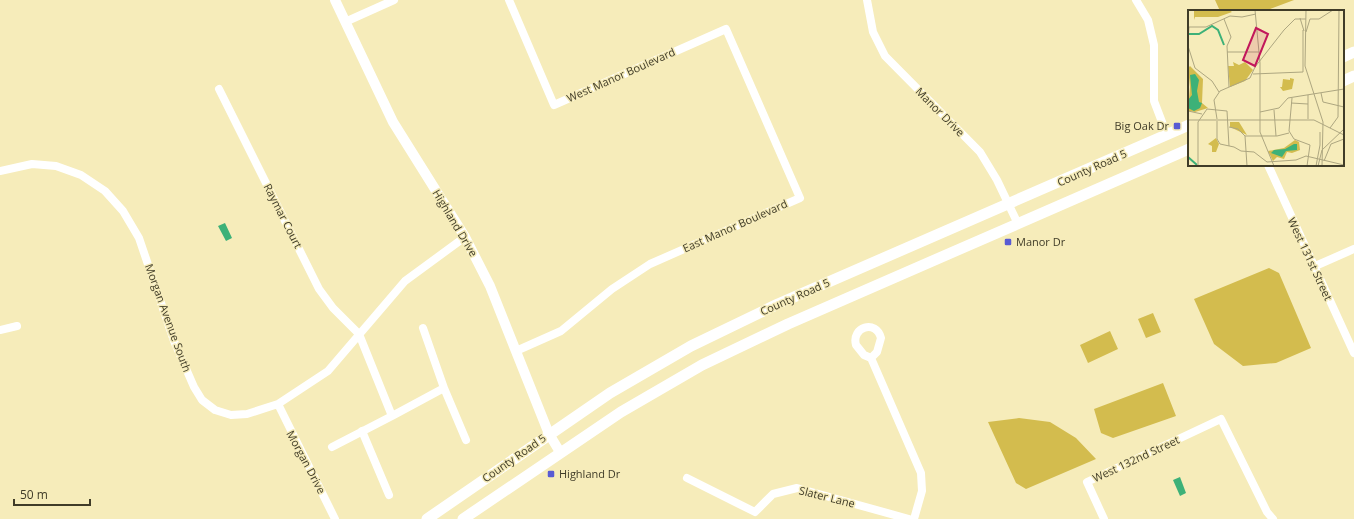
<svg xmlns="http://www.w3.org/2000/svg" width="1354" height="519" font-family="'Open Sans',sans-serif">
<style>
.green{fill:#d3bc4e}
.water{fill:#3db178}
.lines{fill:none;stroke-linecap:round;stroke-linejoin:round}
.minor{stroke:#fff;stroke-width:8}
.tertiary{stroke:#fff;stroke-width:10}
.secondary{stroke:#fff;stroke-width:11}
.poi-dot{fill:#595bd3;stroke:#f6ecba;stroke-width:1.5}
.labels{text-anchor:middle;stroke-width:3;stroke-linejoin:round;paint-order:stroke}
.street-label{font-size:11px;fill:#403c28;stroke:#f6ecba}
.poi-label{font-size:11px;fill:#403c28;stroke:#f6ecba;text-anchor:start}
.inset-river{fill:none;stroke:#3db178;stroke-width:2}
.inset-road{fill:none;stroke:#ada680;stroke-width:1}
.view{fill:#c2185b;fill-opacity:0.15;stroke:#c2185b;stroke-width:2}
.inset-edge{fill:none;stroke:#403c28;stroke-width:2}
</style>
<rect width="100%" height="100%" fill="#f6ecba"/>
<path class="green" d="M1215,0H1294L1265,11H1220Z
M1269,268L1279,273L1311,348L1276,363L1243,366L1214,344L1194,299Z
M1153,313L1161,332L1146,338L1138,319Z
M1110,331L1118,349L1088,363L1080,345Z
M1163,383L1176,416L1113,438L1101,433L1094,409Z
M1019,418L1050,422L1076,438L1096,459L1026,489L1016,483L988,422Z"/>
<path class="water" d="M225,223L232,238L226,241L218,226Z
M1180,477L1186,493L1180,496L1173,480Z"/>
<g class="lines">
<path class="minor" d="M509,0L554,105L726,29L800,198L650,264L612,289L561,331L516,351
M867,0L873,32L885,56L980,152L997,180L1018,224
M1136,0L1148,20L1154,45V101L1167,135
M345,22L394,0
M219,89L319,289L333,308L359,334L392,416L332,447
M1268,165L1354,353
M0,171L32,164L56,166L81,175L105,191L123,211L139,238L174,341L194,387L202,400L215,410L231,415L247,414L278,404L328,371L405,281L465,237
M1313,267L1354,249
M423,328L444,388
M0,330L17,326
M871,358L877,352L881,338C876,319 851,327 856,345L864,355L871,358L921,473L922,491L914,519
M278,404L335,519
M392,416L444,388L466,440
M362,431L389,495
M687,478L755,512
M755,512L773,494L797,488L909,519
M1104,519L1087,482L1221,419L1267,512L1273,519"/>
<path class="tertiary" d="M335,0L393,122L465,237L490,286L549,434L560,452"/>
<path class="secondary" d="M1343,57L1354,52
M1343,81L1354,76
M427,519L610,393L691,346L778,304L1189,125
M463,519L621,412L702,365L788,324L1189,149"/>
</g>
<g class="poi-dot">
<rect x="1173" y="122" width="8" height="8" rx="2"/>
<rect x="1004" y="238" width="8" height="8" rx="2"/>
<rect x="547" y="470" width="8" height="8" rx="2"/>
</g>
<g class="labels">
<g class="street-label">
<text transform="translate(621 75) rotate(-24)" y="4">West Manor Boulevard</text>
<text transform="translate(940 112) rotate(45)" y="4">Manor Drive</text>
<text transform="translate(1092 168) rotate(-24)" y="4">County Road 5</text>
<text transform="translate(283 216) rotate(63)" y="4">Raymar Court</text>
<text transform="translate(455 223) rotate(59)" y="4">Highland Drive</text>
<text transform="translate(735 226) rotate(-24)" y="4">East Manor Boulevard</text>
<text transform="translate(1310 259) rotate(65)" y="4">West 131st Street</text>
<text transform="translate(795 297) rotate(-24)" y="4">County Road 5</text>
<text transform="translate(168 318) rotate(70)" y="4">Morgan Avenue South</text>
<text transform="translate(514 458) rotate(-35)" y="4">County Road 5</text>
<text transform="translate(1136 459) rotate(-25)" y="4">West 132nd Street</text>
<text transform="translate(306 462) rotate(62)" y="4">Morgan Drive</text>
<text transform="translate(827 497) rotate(14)" y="4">Slater Lane</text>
</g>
<g class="poi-label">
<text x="1169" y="130" text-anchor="end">Big Oak Dr</text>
<text x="1016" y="246">Manor Dr</text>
<text x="559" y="478">Highland Dr</text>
</g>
</g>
<g transform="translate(1188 10)">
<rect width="156" height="156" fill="#f6ecba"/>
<path d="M0,0H41L44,2L30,7H7L6,10V1ZM45,52L51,55L57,52L65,60L57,71L42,77L40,56H46ZM2,56L15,69L14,93L20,98L7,102L0,101L2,77L0,58ZM102,68L106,69L104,79L95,81L92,77H94L95,69L102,70ZM42,112H51L59,125L42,117ZM28,128L31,134L28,142H24V136L20,134ZM107,130L111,132L112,140L104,143L99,142L96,149L89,147L85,151L80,141L96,138Z" fill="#d3bc4e"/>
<path d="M7,64L11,70L9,81L11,92L14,93L12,98L6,101L0,98V90L4,85L2,65ZM106,134H109V140L98,141L94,147L83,143L86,140L97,139Z" fill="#3db178"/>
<path class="inset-river" d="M1,24H11L24,16L30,20L36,35M0,147L9,155"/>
<path class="inset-road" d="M67,0L72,53V122L86,156M118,0L117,56L135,112L134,156M112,8L116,21M36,9L43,27L39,36L41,77M122,9H131L145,0M0,17H18L42,6L54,7L68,4M118,22L122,9M0,30L1,17M0,36L7,58L24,71L31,82M39,42H71M65,64L115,62V20M133,83L135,92L156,97M120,85V109M104,88L101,121L106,129L122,135L119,156M103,93L120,94M86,100L88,126M0,101L14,104M72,102L91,98L100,88L156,79M29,109L26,90L32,81L62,68L67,57L96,20L107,9H118M0,110H126L156,125M29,111V129L32,134L46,137L53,141L66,142L79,152L108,150L118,146L156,155M41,117L50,119L57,126L59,156M142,118L150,107L151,0M57,126H89L101,123M136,151L143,134L156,129M10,156V112L19,99L39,101L41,136M128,156L132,135V122M130,156L134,140L156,119"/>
<path class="view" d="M68,18L80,24L67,56L55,50Z"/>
<rect width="156" height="156" class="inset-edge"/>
</g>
<path d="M14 499v6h76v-6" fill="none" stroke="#403c28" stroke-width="2"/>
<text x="20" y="499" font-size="12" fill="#403c28" stroke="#f6ecba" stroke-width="3" paint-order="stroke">50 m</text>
</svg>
